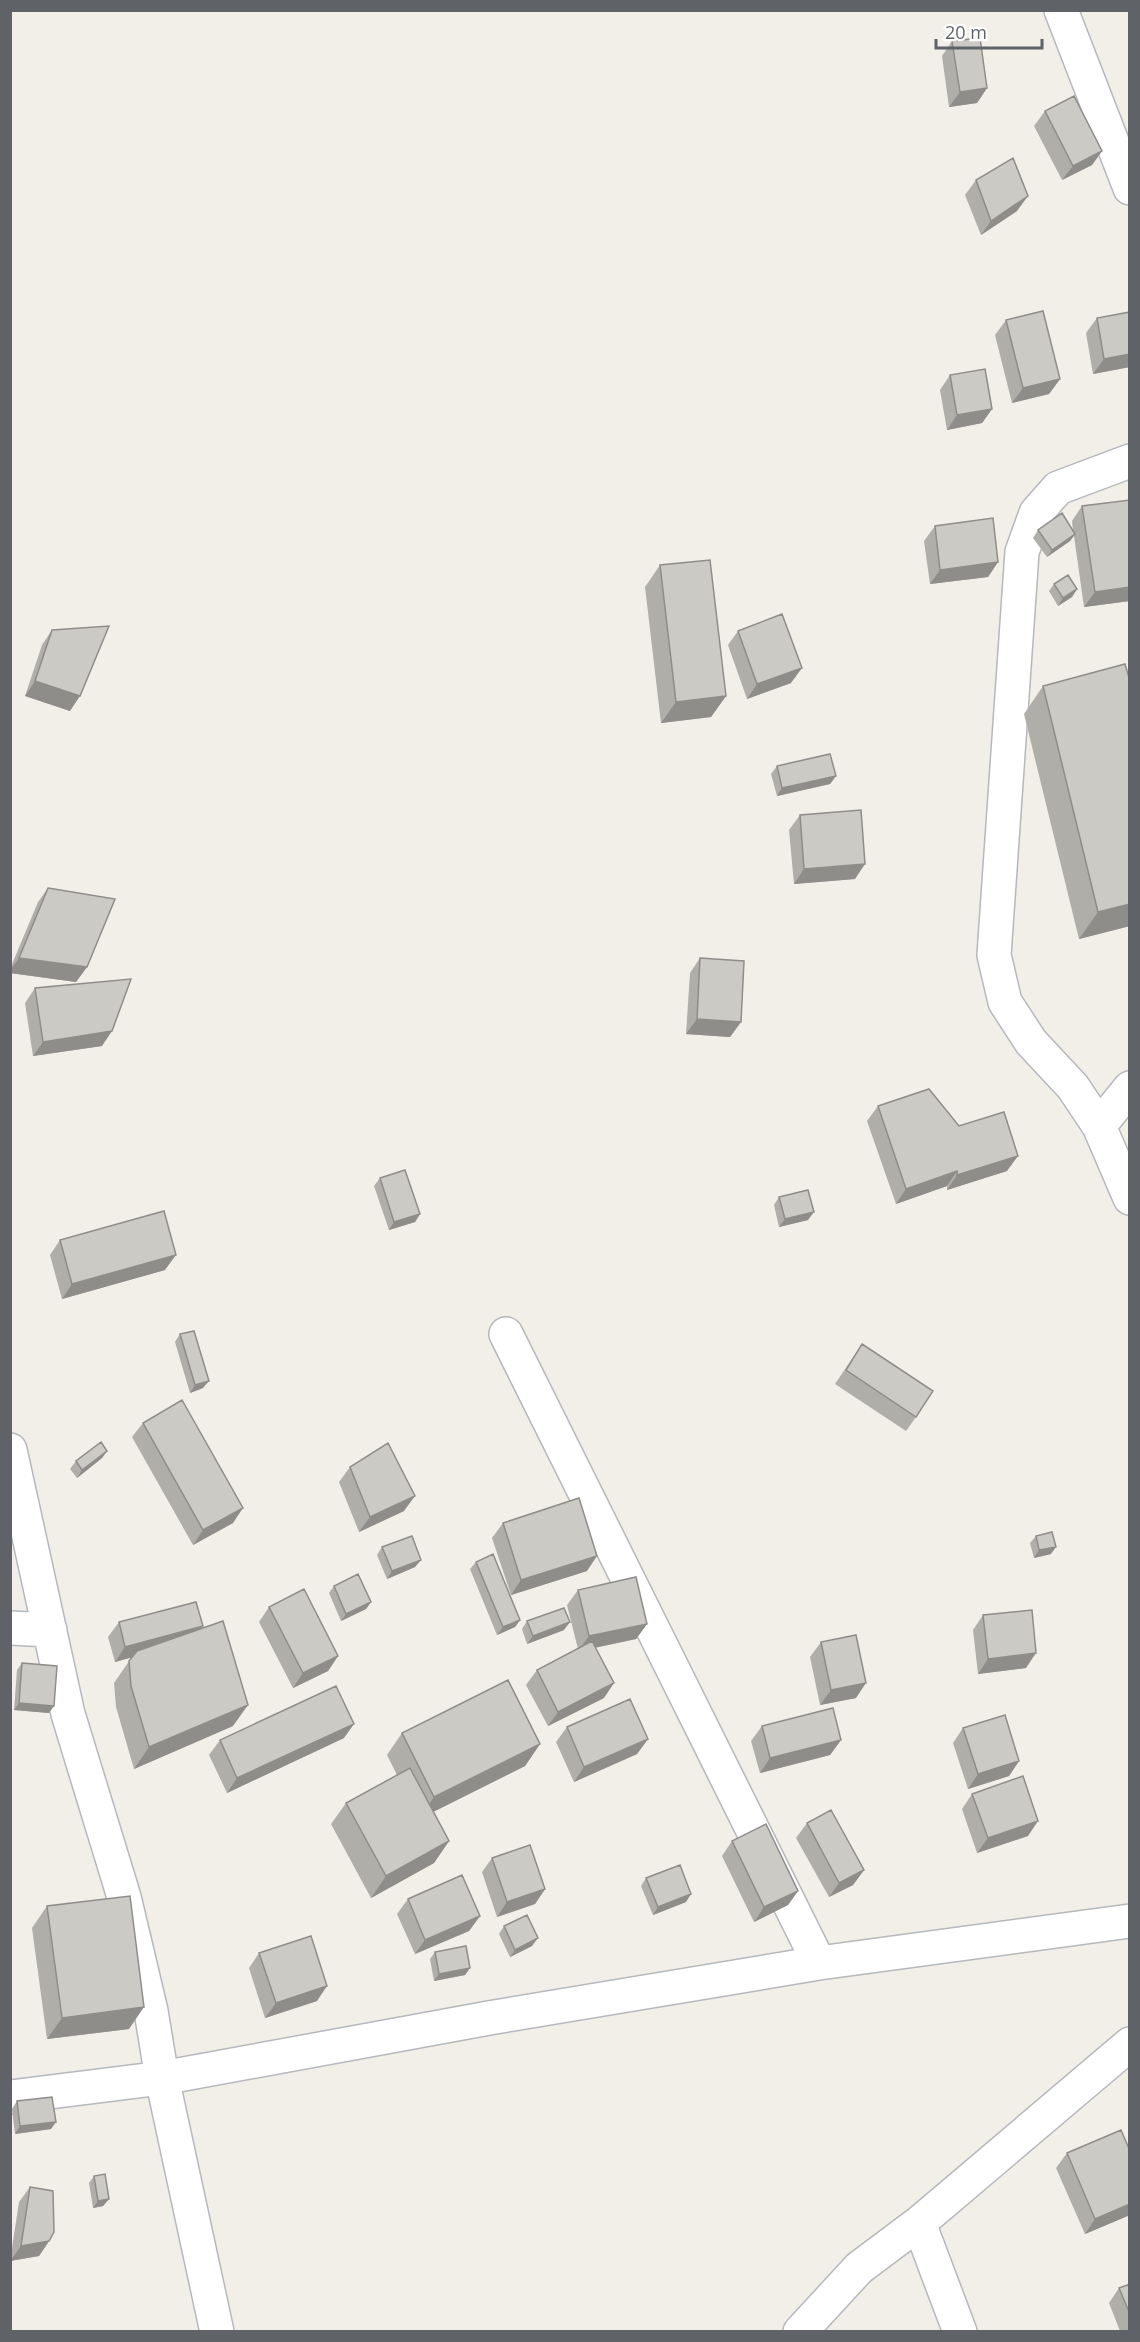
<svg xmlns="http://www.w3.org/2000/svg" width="1140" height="2342" font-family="'Open Sans',sans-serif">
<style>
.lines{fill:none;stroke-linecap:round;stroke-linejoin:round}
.minor-casing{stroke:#b5b8bc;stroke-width:36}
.minor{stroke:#fff;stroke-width:33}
.wall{fill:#afaea9}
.shaded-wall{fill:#8f8d8a}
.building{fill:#cccac5;stroke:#8f8d8a;stroke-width:1.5}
</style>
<rect width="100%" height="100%" fill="#f1efe8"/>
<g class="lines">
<g class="minor-casing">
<path id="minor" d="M1061,10L1130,188
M1130,461L1058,488L1036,513L1022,552L994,955L1005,1002L1031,1042L1073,1087L1099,1126L1130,1198
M1099,1126L1130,1088
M506,1334L819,1963
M10,1450L68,1714L124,1897L151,2011L162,2078L217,2332
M10,1628L50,1630
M10,2097L162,2078L489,2018L819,1963L1130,1921
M919,2223L960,2332
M800,2332L859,2268L919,2223L1130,2044"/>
</g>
<use href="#minor" class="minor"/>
</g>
<path class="wall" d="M952,41L987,88L977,103L949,107L942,56Z
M1045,111L1102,151L1092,165L1062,180L1034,126Z
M976,180L1017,211L981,235L965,195Z
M1130,312V367L1093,374L1086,333L1097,318Z
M1006,320L1060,379L1049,394L1012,403L995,335Z
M950,375L992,409L982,423L947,430L940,390Z
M1130,500V601L1084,607L1074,536L1070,541L1047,557L1033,538L1038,530L1073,531L1072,521L1082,506Z
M935,526L998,562L988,577L930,584L924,541Z
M660,565L726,696L711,717L661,723L645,587Z
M1054,584L1077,589L1072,597L1058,606L1049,591Z
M52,630L70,711L25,696L42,645Z
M738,631L791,683L747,699L728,645Z
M1043,686L1130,926L1079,939L1024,714Z
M777,766L836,776L830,784L777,796L771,774Z
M800,815L855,879L794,884L789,830Z
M48,888L87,967L76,982L10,973V969L38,902Z
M700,958L741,1022L730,1037L686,1034L690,973Z
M35,988L102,1046L33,1056L25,1003Z
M878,1106L1007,1171L947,1190V1186L896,1204L867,1121Z
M380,1178L420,1214L415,1222L389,1230L374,1186Z
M779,1197L808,1220L779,1227L774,1205Z
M60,1240L165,1270L62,1299L50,1255Z
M180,1334L203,1388L190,1393L175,1342Z
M862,1344L916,1417L906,1431L835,1384Z
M143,1423L233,1523L193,1545L132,1437Z
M107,1451L102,1458L77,1478L70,1469L76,1461Z
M350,1467L404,1511L359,1532L339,1482Z
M503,1523L587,1571L511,1595L492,1538Z
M1036,1536L1051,1554L1034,1558L1030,1543Z
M382,1547L421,1560L415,1567L387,1579L377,1555Z
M476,1562L520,1620L515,1627L497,1635L470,1569Z
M334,1586L371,1602L366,1609L341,1621L329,1593Z
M578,1590L647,1624L636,1639L595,1648L604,1698L548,1726L526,1685L537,1670L578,1649L567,1605Z
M269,1607L338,1656L328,1671L293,1688L259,1622Z
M983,1615L1026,1668L978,1674L973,1630Z
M527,1621L564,1630L527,1644L522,1629Z
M119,1622L201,1629L233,1726L134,1769L116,1707L114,1683L132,1657L115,1662L108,1637Z
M821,1642L856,1698L820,1705L810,1657Z
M22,1663L49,1713L14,1710L17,1670Z
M762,1726L841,1740L830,1755L760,1773L751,1741Z
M567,1727L648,1739L637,1754L574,1782L556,1742Z
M963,1728L1019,1761L1009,1776L968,1789L953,1743Z
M402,1733L540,1744L525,1766L433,1812L449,1841L434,1863L371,1898L331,1824L346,1803L397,1775L387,1755Z
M344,1738L227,1793L209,1755L220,1740Z
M972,1794L1028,1836L977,1853L962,1809Z
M807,1823L864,1870L853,1885L829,1897L796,1838Z
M732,1841L798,1891L788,1905L754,1922L722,1856Z
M492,1858L545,1889L535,1904L497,1917L482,1872Z
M646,1878L686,1902L653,1915L641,1886Z
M408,1899L480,1916L469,1931L415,1954L397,1914Z
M47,1906L129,2029L47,2039L32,1928Z
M504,1926L532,1946L510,1957L499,1934Z
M435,1952L470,1968L465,1975L434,1981L430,1959Z
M259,1953L317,2001L265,2018L249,1968Z
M17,2101L51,2129L15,2134L12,2109Z
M1130,2151V2215L1085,2234L1056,2168L1067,2153Z
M94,2176L109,2199L103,2206L93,2208L89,2183Z
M30,2187L49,2241L39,2256L10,2261L19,2202Z
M1130,2284V2331H1120L1109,2303L1119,2288Z"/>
<path class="shaded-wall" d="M987,88L977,103L949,107L960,92Z
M1102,151L1092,165L1062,180L1073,166Z
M1028,196L1017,211L981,235L991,221Z
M1130,354V367L1093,374L1104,359Z
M1060,379L1049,394L1012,403L1023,388Z
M992,409L982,423L947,430L957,415Z
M1075,534L1070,541L1047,557L1052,550Z
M998,562L988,577L930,584L940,570Z
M1130,587V601L1084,607L1095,592Z
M1077,589L1072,597L1058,606L1063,598Z
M802,668L791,683L747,699L757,684Z
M35,681L80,696L70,711L25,696Z
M726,696L711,717L661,723L676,702Z
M836,776L830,784L777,796L782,788Z
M865,864L855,879L794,884L804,869Z
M1130,904V926L1079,939L1098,912Z
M19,958L87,967L76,982L10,973V970Z
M697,1019L741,1022L730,1037L686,1034Z
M112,1031L102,1046L33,1056L43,1042Z
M1018,1156L1007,1171L947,1190L957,1175Z
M957,1171L947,1186L896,1204L906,1189Z
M814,1212L808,1220L779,1227L785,1219Z
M420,1214L415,1222L389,1230L394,1222Z
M176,1255L165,1270L62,1299L72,1284Z
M209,1381L203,1388L190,1393L195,1385Z
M107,1451L102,1458L77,1478L82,1470Z
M415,1496L404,1511L359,1532L370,1517Z
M243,1508L233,1523L193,1545L203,1530Z
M1056,1547L1051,1554L1034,1558L1039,1550Z
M597,1556L587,1571L511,1595L521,1580Z
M421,1560L415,1567L387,1579L392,1571Z
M371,1602L366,1609L341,1621L346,1614Z
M520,1620L515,1627L497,1635L503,1627Z
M570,1622L564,1630L527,1644L533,1636Z
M647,1624L636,1639L578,1651L589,1636Z
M203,1626L192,1641L115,1662L125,1647Z
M1036,1653L1026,1668L978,1674L988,1659Z
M338,1656L328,1671L293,1688L303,1673Z
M614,1683L604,1698L548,1726L558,1712Z
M866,1683L856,1698L820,1705L831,1690Z
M19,1703L54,1706L49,1713L14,1710Z
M248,1705L233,1726L134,1769L149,1747Z
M354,1724L344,1738L227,1793L237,1778Z
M648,1739L637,1754L574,1782L584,1767Z
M841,1740L830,1755L760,1773L770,1758Z
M540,1744L525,1766L419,1819L434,1797Z
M1019,1761L1009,1776L968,1789L978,1774Z
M1038,1821L1028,1836L977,1853L988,1838Z
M449,1841L434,1863L371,1898L386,1876Z
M864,1870L853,1885L829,1897L839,1883Z
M545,1889L535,1904L497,1917L507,1902Z
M798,1891L788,1905L754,1922L764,1907Z
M691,1894L686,1902L653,1915L658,1907Z
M480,1916L469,1931L415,1954L425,1940Z
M538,1938L532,1946L510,1957L515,1950Z
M470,1968L465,1975L434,1981L439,1974Z
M327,1986L317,2001L265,2018L276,2003Z
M144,2007L129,2029L47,2039L62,2018Z
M56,2122L51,2129L15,2134L20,2126Z
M109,2199L103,2206L93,2208L98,2201Z
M1130,2204V2215L1085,2234L1095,2219Z
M49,2241L39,2256L10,2261L21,2246Z"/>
<path class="building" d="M980,38L987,88L960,92L952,41Z
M1074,96L1102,151L1073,166L1045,111Z
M1013,158L1028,196L991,221L976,180Z
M1043,311L1060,379L1023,388L1006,320Z
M1130,312V354L1104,359L1097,318Z
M985,369L992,409L957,415L950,375Z
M1130,500V587L1095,592L1082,506Z
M1062,513L1075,534L1052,550L1038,530Z
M993,518L998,562L940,570L935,526Z
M710,560L726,696L676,702L660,565Z
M1068,575L1077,589L1063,598L1054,584Z
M782,614L802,668L757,684L738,631Z
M109,626L80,696L35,681L52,630Z
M1125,664L1130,681V904L1098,912L1043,686Z
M830,754L836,776L782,788L777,766Z
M861,810L865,864L804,869L800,815Z
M48,888L115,899L87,967L19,958Z
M700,958L744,961L741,1022L697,1019Z
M131,979L112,1031L43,1042L35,988Z
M929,1089L959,1126L1004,1112L1018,1156L957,1175V1171L906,1189L878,1106Z
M405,1170L420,1214L394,1222L380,1178Z
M808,1190L814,1212L785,1219L779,1197Z
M164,1211L176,1255L72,1284L60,1240Z
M194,1331L209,1381L195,1385L180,1334Z
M862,1344L933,1391L916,1417L846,1370Z
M182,1400L243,1508L203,1530L143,1423Z
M101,1442L107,1451L82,1470L76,1461Z
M388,1443L415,1496L370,1517L350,1467Z
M579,1498L597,1556L521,1580L503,1523Z
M1052,1532L1056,1547L1039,1550L1036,1536Z
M412,1536L421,1560L392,1571L382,1547Z
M493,1554L520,1620L503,1627L476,1562Z
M358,1574L371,1602L346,1614L334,1586Z
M636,1577L647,1624L589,1636L578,1590Z
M304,1589L338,1656L303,1673L269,1607Z
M196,1602L203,1626L125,1647L119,1622Z
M564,1608L570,1622L533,1636L527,1621Z
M1032,1610L1036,1653L988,1659L983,1615Z
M223,1621L248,1705L149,1747L131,1686L129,1661L137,1651Z
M856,1635L866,1683L831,1690L821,1642Z
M592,1641L614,1683L558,1712L537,1670Z
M22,1663L57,1666L54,1706L19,1703Z
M508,1680L540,1744L434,1797L402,1733Z
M336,1686L354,1724L237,1778L220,1740Z
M630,1699L648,1739L584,1767L567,1727Z
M833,1708L841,1740L770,1758L762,1726Z
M1005,1715L1019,1761L978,1774L963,1728Z
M410,1768L449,1841L386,1876L346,1803Z
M1023,1776L1038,1821L988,1838L972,1794Z
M831,1810L864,1870L839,1883L807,1823Z
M766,1824L798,1891L764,1907L732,1841Z
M530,1845L545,1889L507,1902L492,1858Z
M680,1865L691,1894L658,1907L646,1878Z
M462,1875L480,1916L425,1940L408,1899Z
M130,1896L144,2007L62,2018L47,1906Z
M527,1915L538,1938L515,1950L504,1926Z
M311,1936L327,1986L276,2003L259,1953Z
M466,1946L470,1968L439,1974L435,1952Z
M52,2097L56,2122L20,2126L17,2101Z
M1121,2130L1130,2151V2204L1095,2219L1067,2153Z
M105,2174L109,2199L98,2201L94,2176Z
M30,2187L53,2191L54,2232L49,2241L21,2246Z
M1130,2284V2314L1119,2288Z"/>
<rect width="1140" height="2342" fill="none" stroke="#5f6368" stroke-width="24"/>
<path d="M936 39v9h106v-9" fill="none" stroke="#5f6368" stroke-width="3"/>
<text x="945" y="39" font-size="18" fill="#5f6368" stroke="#ffffff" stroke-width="4.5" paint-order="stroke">20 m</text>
</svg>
